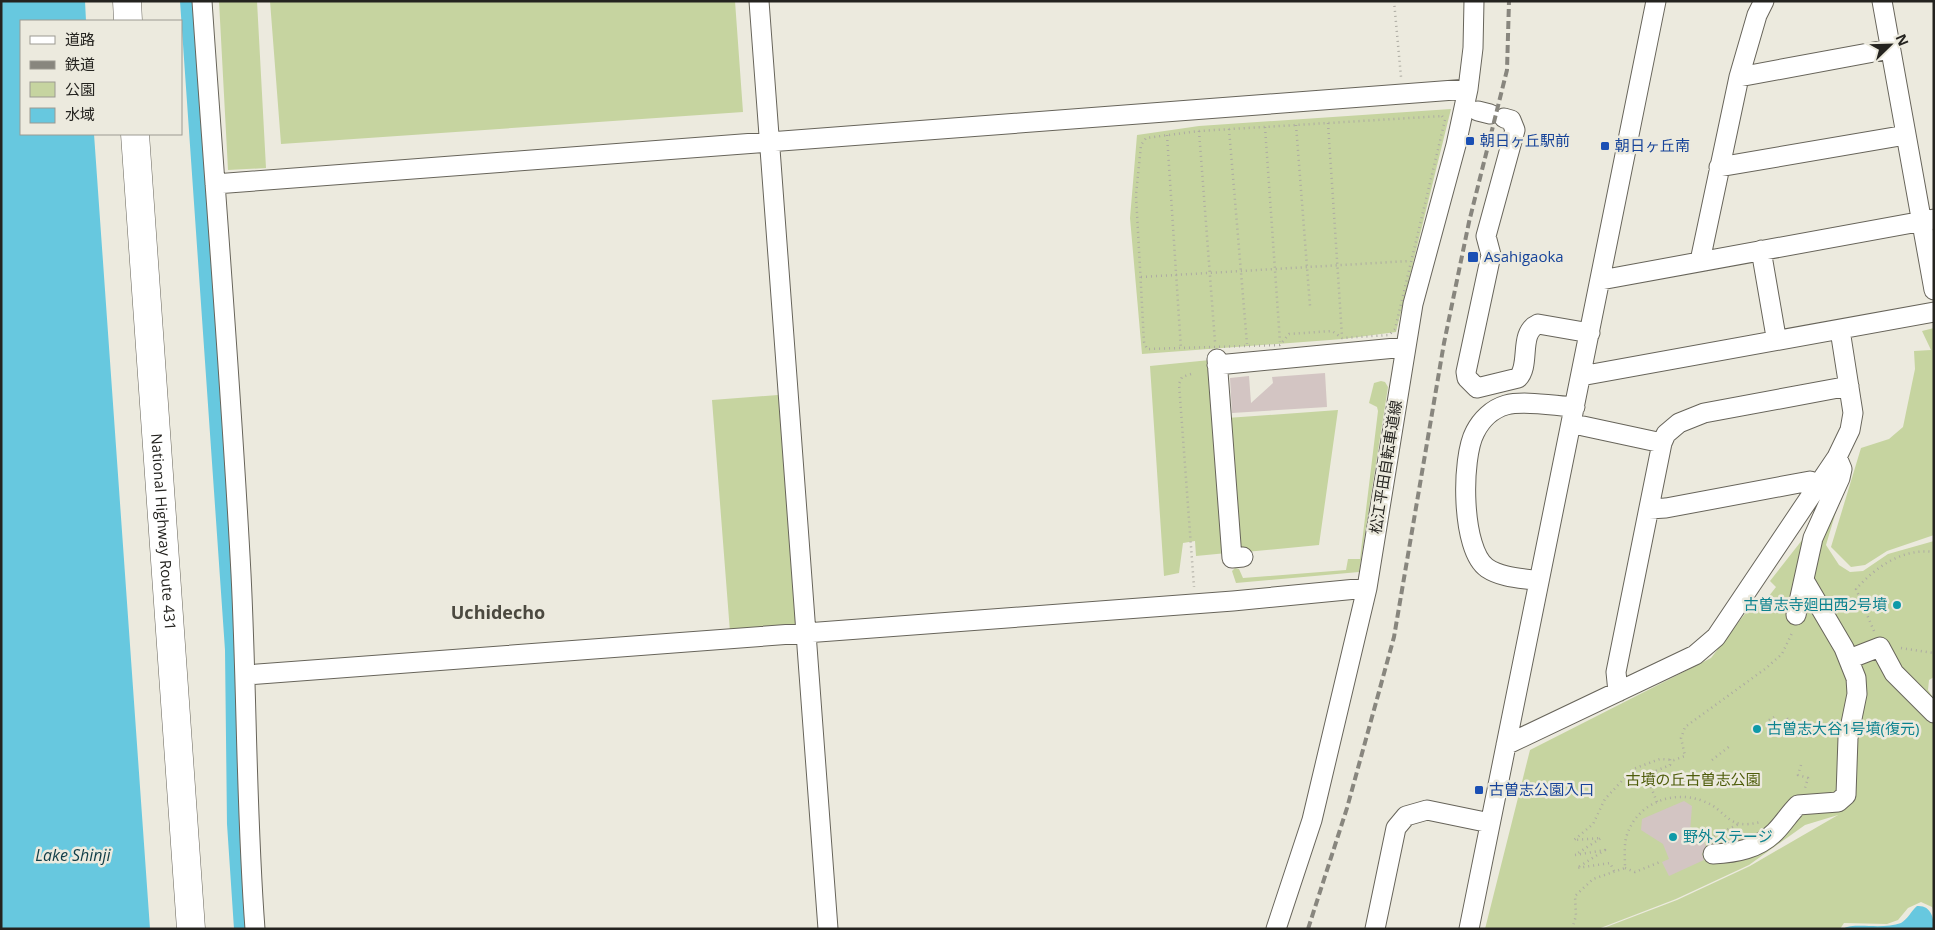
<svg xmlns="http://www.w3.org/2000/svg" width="1935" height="930" font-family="'Open Sans','Noto Sans JP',sans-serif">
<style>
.green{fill:#c6d4a0}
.water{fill:#67c8df}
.building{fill:#d3c5c3}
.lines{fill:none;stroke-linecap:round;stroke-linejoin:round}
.minor-casing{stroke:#67645a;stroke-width:21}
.highway-casing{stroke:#67645a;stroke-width:29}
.path{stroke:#adaba2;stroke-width:2.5;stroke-dasharray:1 4;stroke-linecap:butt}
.minor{stroke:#fff;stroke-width:19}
.highway{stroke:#fff;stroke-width:28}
.rail{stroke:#88867e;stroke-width:4;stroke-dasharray:8 4;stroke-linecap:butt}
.transit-dot{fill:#1a4fb4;stroke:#eceade;stroke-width:2}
.culture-dot{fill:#0f9aa8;stroke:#eceade;stroke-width:2}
.labels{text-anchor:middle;stroke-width:5;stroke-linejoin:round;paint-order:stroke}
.transit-label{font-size:15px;fill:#164399;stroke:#eceade;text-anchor:start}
.street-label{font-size:15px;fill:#24231f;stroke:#eceade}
.culture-label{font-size:15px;fill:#0d838f;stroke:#eceade;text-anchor:start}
.park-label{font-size:15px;fill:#4e5d0b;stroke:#eceade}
.water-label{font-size:16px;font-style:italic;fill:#103d47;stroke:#eceade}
.quarter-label{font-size:18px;font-weight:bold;fill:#4b493f;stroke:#eceade}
</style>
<rect width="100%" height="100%" fill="#eceade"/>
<path class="green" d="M219,1H257L266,168L228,170Z
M270,1H735L743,112L281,144Z
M1451,109L1396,332L1343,339L1142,354L1130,218L1137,135L1199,126Z
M1934,328V535L1887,551L1865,565L1851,567L1831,547L1861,448L1889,439L1903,427L1915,369L1914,351L1931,350L1922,331Z
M1210,360L1227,553L1196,556L1195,541L1183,543L1179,573L1164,576L1150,366Z
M1381,381L1385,382L1388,387L1359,572L1236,583L1232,571L1235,568L1239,569L1243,578L1346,570L1348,559H1360L1378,411L1377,407L1369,403L1374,383Z
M778,395L782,403L797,623L795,627L730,632L712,400Z
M1338,410L1319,545L1235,553L1227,418Z
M1849,468L1826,545L1839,565L1850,572L1863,571L1888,554L1934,541V677L1929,680L1928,690L1934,699V912L1932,907L1921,902L1908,908L1898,920L1887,924L1844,923L1840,929H1601L1677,900L1750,866L1838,815L1805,825L1749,865L1676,899L1598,929H1485L1530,750L1711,658L1754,602L1762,605L1776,587L1770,581L1806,535Z"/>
<path class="water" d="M1,1H85L86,21H21V134H94L150,929H1Z
M180,1H196L220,312L248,929H234L227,824L225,650Z
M1917,906C1931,905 1934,918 1934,929H1843C1853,922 1883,930 1901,923C1908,919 1911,911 1917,906Z"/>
<path class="building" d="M1325,373L1327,407L1232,413L1230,378L1249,376L1251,403L1273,383L1272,377Z
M1684,801L1692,806L1690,832L1698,845L1704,842L1706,846L1702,854L1704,860L1669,876L1662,862L1669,859L1663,844L1641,830L1642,819Z"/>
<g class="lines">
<g class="minor-casing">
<path id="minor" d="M202,1C215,192 231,383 241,574C247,693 246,811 255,929
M759,1L828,929
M1882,1L1934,290
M1739,77L1890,49
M1478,111L1490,114
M1504,118L1511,120L1515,130L1486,236L1491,255L1466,372L1467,378L1477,388L1518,378C1531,365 1518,333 1538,324L1590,333
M1719,167L1906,135
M215,184L1468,89
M1761,250L1775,331
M1700,261L1739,77L1757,15L1764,1
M1601,280L1934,219
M1217,359L1232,558L1243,557
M1217,365L1406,347
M1581,376L1934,312
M1583,426L1662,443
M1649,509L1666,508L1810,481L1819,484
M1539,581C1522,578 1502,578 1487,568C1461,550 1461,458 1475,432C1481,420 1492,409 1506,405C1524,400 1555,406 1575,407
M1796,615L1813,538L1840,478L1842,469L1837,457
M1849,659L1880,647L1894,673L1934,713
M246,675L1233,601L1367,588
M1618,692L1616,672L1662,443L1666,434L1679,423L1704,413L1849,386
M1506,745L1695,655L1716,637L1837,457L1850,430L1853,413L1840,330
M1713,854C1736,853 1758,849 1775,832C1783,824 1789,814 1798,805L1838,802L1846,795L1848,738L1857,694L1856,678L1844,648L1804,580
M1276,929L1312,820L1367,588L1413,304L1456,145L1468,89L1473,48L1474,1
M1375,929L1396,828L1406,816L1427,810L1490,823
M1469,929L1656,1"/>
</g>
<g class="highway-casing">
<g id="highway">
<path d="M127,1L128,21"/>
<path id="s1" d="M135,134L191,929"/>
</g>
</g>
<path class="path" d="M1394,1L1401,77
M1442,116L1445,120L1395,329L1389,335L1342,338L1332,331L1289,334L1280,345L1147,349L1144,342L1136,195L1141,145L1146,138L1199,131Z
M1328,123L1342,336
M1296,125L1310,306
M1265,127L1280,342
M1229,129L1247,344
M1199,131L1215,342
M1167,135L1181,349
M1141,277L1409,261
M1191,374L1182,377L1179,384L1194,587
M1874,631L1856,589C1876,567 1902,548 1934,552
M1901,648L1934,653
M1787,718L1796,737
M1769,720L1774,717
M1712,760L1730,746
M1801,765L1798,775L1808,778L1805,788
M1657,802L1646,775L1670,765V759
M1714,836L1739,824
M1625,868L1635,872L1660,862
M1614,871L1610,863L1577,868L1605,850L1575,855L1601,838L1574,840L1593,824L1605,799L1633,769L1660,759L1674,760L1685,756L1681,738L1685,727L1765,669L1782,654L1793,631
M1572,929L1576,916L1575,896L1593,879L1625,868C1625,858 1624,847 1626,838C1635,804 1672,789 1703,801C1728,810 1726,831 1760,822"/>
<use href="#minor" class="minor"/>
<use href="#highway" class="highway"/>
<path class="rail" d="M1308,929L1347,808L1394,637L1444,343L1469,222L1507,70L1509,1"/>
</g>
<g class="transit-dot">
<rect x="1465" y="136" width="10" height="10" rx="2.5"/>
<rect x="1600" y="141" width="10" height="10" rx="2.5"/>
<rect x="1467" y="251" width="12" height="12" rx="2.5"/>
<rect x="1474" y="785" width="10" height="10" rx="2.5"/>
</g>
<g class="culture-dot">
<circle cx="1897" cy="605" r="5"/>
<circle cx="1757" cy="729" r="5"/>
<circle cx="1673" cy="837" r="5"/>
</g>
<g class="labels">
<g class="transit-label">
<text x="1480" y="146">朝日ヶ丘駅前</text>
<text x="1615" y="151">朝日ヶ丘南</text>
<text x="1484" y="262">Asahigaoka</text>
<text x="1489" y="795">古曽志公園入口</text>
</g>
<g class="street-label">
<text transform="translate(1386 467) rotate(-81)" y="5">松江平田自転車道線</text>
<text dy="5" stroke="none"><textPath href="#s1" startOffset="399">National Highway Route 431</textPath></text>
</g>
<g class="culture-label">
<text x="1887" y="610" text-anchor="end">古曽志寺廻田西2号墳</text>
<text x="1767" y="734">古曽志大谷1号墳(復元)</text>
<text x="1683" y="842">野外ステージ</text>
</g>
<g class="park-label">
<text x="1693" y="785">古墳の丘古曽志公園</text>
</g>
<g class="water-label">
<text x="73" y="861">Lake Shinji</text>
</g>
<g class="quarter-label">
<text x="498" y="619">Uchidecho</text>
</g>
</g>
<rect width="1935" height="930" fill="none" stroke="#24231f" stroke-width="5"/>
<rect x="20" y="20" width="162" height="115" fill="#eceade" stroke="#9c9a92"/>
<rect x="30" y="36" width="25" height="8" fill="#ffffff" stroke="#9c9a92"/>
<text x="65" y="45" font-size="15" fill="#24231f">道路</text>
<rect x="30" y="61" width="25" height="8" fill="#88867e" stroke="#9c9a92"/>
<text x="65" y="70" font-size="15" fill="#24231f">鉄道</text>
<rect x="30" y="82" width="25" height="15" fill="#c6d4a0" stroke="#9c9a92"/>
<text x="65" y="95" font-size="15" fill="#24231f">公園</text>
<rect x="30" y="108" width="25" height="15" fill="#67c8df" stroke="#9c9a92"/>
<text x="65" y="120" font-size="15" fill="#24231f">水域</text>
<g transform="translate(1890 45) rotate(67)" stroke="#eceade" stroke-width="4" paint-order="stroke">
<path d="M0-4L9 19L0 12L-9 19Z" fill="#24231f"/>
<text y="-8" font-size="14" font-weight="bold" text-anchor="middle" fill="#24231f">N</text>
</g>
</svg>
